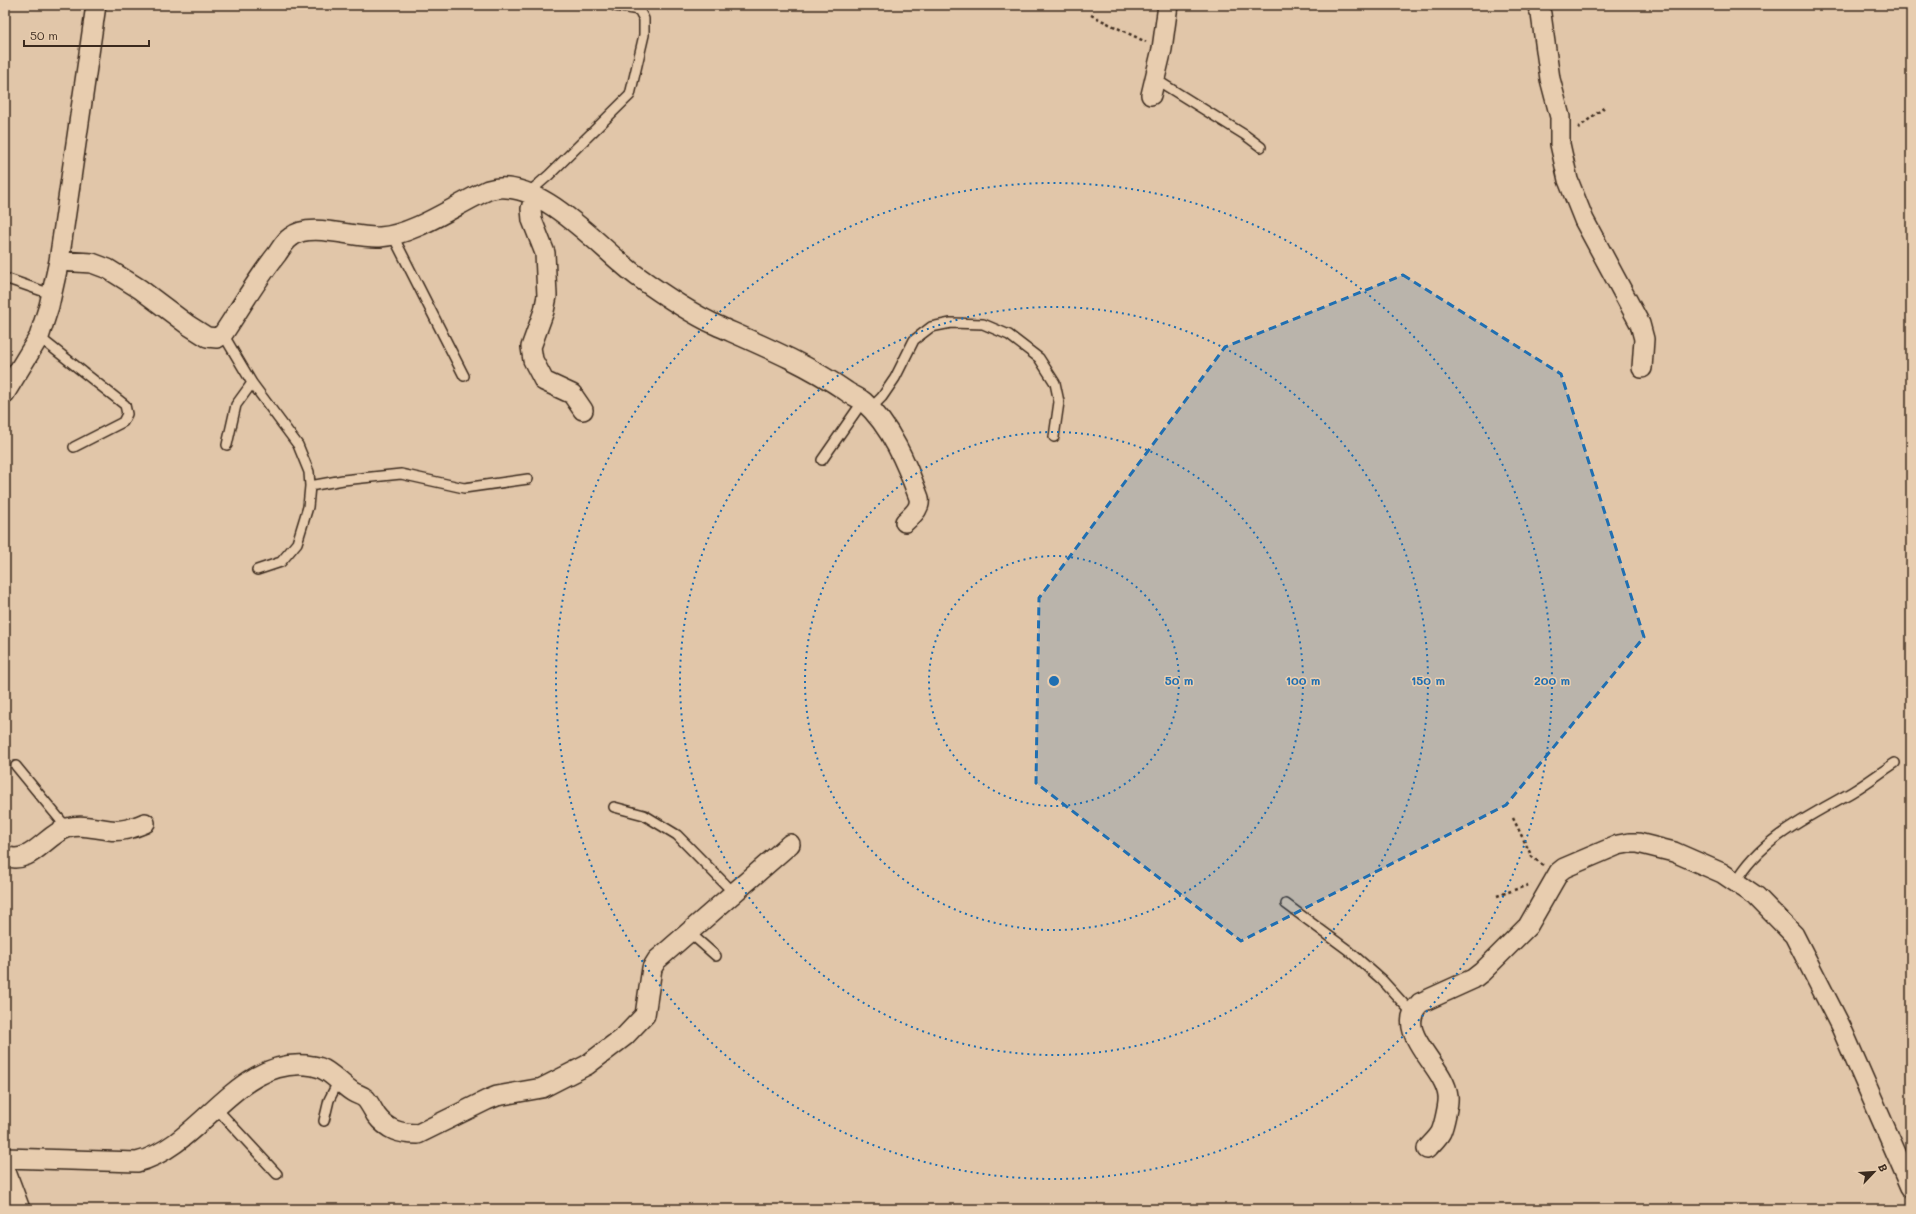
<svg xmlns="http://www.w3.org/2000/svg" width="1916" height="1214" font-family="Mali,sans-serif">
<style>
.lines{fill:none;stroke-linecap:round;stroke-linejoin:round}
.service-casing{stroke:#3b2a1e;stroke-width:12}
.minor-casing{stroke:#3b2a1e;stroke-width:22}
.path{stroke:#3b2a1e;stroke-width:2.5;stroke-dasharray:3 3;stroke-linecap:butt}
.service{stroke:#e8cdaf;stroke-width:9}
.minor{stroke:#e8cdaf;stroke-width:19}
.marked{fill:#1f6fb2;fill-opacity:0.2;stroke:#1f6fb2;stroke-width:3;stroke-dasharray:8 5;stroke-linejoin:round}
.ring{fill:none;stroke:#1f6fb2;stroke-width:2;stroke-dasharray:2 4}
.centre{fill:#1f6fb2;stroke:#e8cdaf;stroke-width:2}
.ring-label{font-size:12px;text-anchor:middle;font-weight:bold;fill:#1f6fb2;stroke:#e8cdaf;stroke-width:3;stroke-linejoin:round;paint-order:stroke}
</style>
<rect width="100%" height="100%" fill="#e1c6a9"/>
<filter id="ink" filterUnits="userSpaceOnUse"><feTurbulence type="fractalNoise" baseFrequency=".025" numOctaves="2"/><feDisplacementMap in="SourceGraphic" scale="8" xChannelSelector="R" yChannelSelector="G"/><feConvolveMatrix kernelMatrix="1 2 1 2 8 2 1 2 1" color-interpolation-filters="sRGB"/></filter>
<g filter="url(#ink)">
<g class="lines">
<g class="service-casing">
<path id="service" d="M1155,79L1245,135L1261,147
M527,194L549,175L630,95L644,35V19L639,10L615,6
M393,236L464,376
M5,278L51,294
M223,334L252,383L298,445L309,472L310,486L308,507L297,543L281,562L257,570
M39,337L125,405L127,414L123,422L74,447
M870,409L882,397L895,378L914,340L931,327L951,323L983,324L1009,335L1039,358L1055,383L1059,402L1054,437
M227,445L236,405L252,383
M822,460L863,401
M310,486L343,480L401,474L464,488L528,479
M16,766L67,828
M614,807L644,815L677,835L734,893
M1736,882C1761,838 1810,816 1852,792C1867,783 1881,772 1895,763
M1286,904L1348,950L1382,980L1413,1014
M689,932L716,956
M216,1108L277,1174
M324,1121L329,1100L339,1080"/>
</g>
<g class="minor-casing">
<path id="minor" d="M1537,5L1541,14L1550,79L1560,117V144L1568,180L1584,220L1640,324L1644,339L1642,368
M1151,95L1162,49L1168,5
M534,197L531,209L532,220L545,253L547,296L544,311L531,347L533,360L544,381L572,394L583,410
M59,261L92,263L108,269L140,289L188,325L207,337L217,338L223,334C241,307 257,279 277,254C281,248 285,241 291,237C310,221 356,239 380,237C414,235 457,204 488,190C539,174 600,249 637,276C662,294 688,312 716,325C761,345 805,363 846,391C851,395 858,397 864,402C891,426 907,465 919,498C921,509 912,515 905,522
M5,393L39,337L49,306L59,261L96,5
M5,856C31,866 45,835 67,828C81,824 95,828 109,830C122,832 133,828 145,823
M1427,1149C1431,1144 1438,1138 1441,1132C1444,1125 1449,1103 1448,1096C1445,1065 1391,1032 1420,1003L1473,979L1482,972L1528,926L1559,872L1564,868L1618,845L1629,843H1638L1674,852L1722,873L1756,896L1794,935L1841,1027L1911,1187
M5,1158L137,1162C202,1146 238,1053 313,1066C329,1068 340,1084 353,1092C358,1095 362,1095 366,1099C370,1104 373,1110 376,1115C387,1130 400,1134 418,1134L487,1100L497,1096L542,1088L587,1065L625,1036L645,1015L652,968L657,960L790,844
M5,1169L20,1209"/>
</g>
<path class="path" d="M1091,15L1146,42
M1578,128L1606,106
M1513,818L1532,857L1543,865
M1497,896L1531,884"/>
<use href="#service" class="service"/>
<use href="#minor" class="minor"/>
</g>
</g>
<path class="marked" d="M1403,275L1561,374L1644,637L1506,805L1241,941L1036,783L1039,598L1225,347Z"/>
<g class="ring">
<circle cx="1054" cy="681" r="125"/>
<circle cx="1054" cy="681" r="249"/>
<circle cx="1054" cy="681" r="374"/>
<circle cx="1054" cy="681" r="498"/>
</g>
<circle cx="1054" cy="681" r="6" class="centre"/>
<g class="ring-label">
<text x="1179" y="685">50 m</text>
<text x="1303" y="685">100 m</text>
<text x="1428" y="685">150 m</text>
<text x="1552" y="685">200 m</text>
</g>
<rect width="1916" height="1214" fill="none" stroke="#e8cdaf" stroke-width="20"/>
<rect x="10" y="10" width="1896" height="1194" fill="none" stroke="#3b2a1e" stroke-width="1.5" filter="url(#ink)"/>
<g transform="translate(1874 1172) rotate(65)" stroke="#e8cdaf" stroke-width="3" paint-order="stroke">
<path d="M0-3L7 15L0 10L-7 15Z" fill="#3b2a1e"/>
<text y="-6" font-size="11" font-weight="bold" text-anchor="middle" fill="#3b2a1e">B</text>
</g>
<path d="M24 40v6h125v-6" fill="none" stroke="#3b2a1e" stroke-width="2"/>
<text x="30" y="40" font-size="12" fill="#3b2a1e" stroke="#e8cdaf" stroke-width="3" paint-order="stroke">50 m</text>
</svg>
